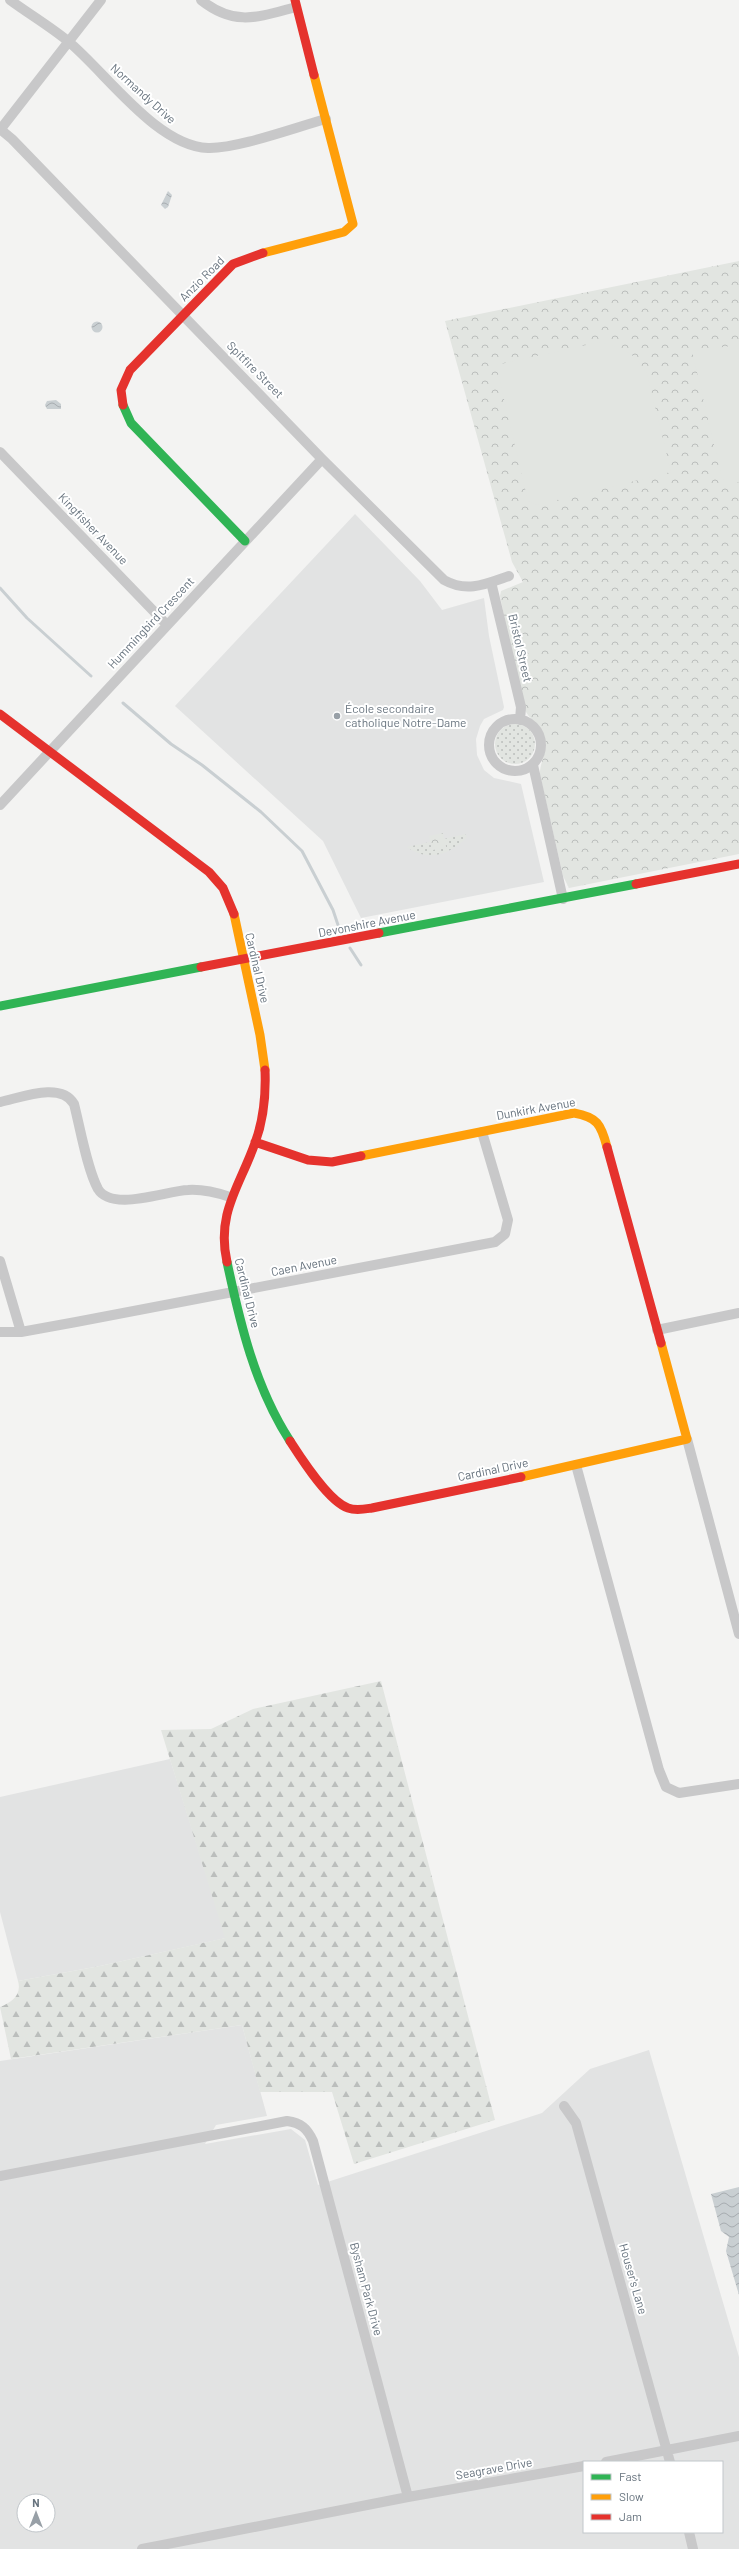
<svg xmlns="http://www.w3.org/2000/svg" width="739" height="2549" font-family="Barlow,sans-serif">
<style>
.built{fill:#e2e3e3;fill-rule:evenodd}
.grass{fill:url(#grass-dots)}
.forest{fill:url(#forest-firs)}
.park{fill:url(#park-crowns)}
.pitch{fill:#e2e5e1}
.water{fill:url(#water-waves)}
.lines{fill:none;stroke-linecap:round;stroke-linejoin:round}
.stream{stroke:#c9cfd2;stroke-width:3}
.street{stroke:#c8c8c9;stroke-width:10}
.fast{stroke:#30b455;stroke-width:9}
.slow{stroke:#ff9f0a;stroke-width:9}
.jam{stroke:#e5322d;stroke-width:9}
.poi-dot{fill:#98a0a7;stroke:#fff;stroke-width:1.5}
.labels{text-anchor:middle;stroke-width:4;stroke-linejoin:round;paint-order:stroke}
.street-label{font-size:12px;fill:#67737e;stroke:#fff}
.poi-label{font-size:12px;fill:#67737e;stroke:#fff;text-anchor:start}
</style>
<defs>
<pattern id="grass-dots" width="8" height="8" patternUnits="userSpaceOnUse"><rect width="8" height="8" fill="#e2e5e1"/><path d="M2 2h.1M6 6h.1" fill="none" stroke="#bbbebc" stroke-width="1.8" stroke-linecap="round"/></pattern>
<pattern id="forest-firs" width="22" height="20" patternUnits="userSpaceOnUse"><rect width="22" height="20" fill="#e2e5e1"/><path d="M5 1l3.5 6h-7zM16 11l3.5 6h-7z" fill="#bbbebc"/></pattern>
<pattern id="park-crowns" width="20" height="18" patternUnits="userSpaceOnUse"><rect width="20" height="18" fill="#e2e5e1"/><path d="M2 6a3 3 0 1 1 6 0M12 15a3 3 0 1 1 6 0" fill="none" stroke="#bbbebc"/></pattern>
<pattern id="water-waves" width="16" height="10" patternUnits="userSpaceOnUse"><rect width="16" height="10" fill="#c9cfd2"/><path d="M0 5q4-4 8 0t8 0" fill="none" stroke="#a7acb0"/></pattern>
</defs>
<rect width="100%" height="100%" fill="#f3f3f2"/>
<path class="built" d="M355,514L420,581L442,610L484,598L489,636L504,707L503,710L484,719L480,726L476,739L477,755L484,770L494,778L521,784L544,882L361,918L323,841L175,706Z
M170,1759L226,1938L100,1966L18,1981L0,1912V1797Z
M242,2025L267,2116L216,2125L205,2144L291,2129L305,2140L318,2185L542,2113L590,2069L649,2050L739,2357V2549H0V2061ZM584,2462H722V2532H584ZM24,2501H48V2525H24Z"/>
<path class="grass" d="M495 744a20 20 0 1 1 40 0a20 20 0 1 1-40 0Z
M465,834L467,837C450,854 429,863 407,847L430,842L432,850L446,847L444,839Z"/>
<path class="forest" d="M381,1681L495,2120L354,2164L332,2092H260L242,2025L11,2059L0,2007C12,2002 22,1995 18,1981L100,1966L225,1938L161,1730L211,1729L253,1709Z"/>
<path class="park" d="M739,261V854L569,888L563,876L540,775C539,763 548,752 545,740C543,726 530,721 525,710C513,674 508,633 500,596L501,591L523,582L512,562L445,321Z
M443,833L446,847L432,850L429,836Z"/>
<path class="pitch" d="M600,342C624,348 634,352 647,374L671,472L537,505L528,501L496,365Z
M739,345V482L732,484L722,479L692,351Z"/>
<path class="water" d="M168,191L172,195L168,207L165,209L161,205Z
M91.5 327a5.5 5.5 0 1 1 11 0a5.5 5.5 0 1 1-11 0Z
M56,400L61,404V409H47L45,405L47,401Z
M739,2187V2295L726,2251L729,2237L721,2231L711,2194Z"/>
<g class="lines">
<path class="stream" d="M0,588L27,618L91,676
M123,703L171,744L202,765L261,812L302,851L333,910L341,934
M350,948L361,965"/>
<path class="street" d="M10,0C29,14 51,27 69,42C107,74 157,146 208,148C237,149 296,127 326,119
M201,0C235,27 258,17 296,7
M0,129L12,139L322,459L444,580C467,593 486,584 509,576
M0,130L101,0
M0,452L167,625
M491,582L521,707L520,720
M489 745a26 26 0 1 1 52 0a26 26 0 1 1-52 0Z
M533,765L563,899
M0,805L322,459
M0,1102C20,1098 61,1081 74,1104C80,1127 87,1169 98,1189C112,1212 165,1191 188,1190C203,1189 215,1192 230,1197
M0,1261L21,1332
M657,1330L739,1313
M0,1332H21L76,1322L495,1242L505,1234L508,1220L482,1132
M687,1439L739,1634
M576,1465L659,1770L666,1787L679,1793L739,1784
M564,2106L576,2123L670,2462
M0,2176L287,2121C301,2123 307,2128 313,2141L408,2497
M606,2462L739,2436
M689,2532L693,2549
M142,2549L408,2497L584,2466"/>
<path class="fast" d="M123,405L131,423L245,541
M379,933L636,884
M0,1006L201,967
M227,1262C240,1323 255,1387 290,1441"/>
<path class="slow" d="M263,253L344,232L353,224L314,75
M234,914L260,1035L265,1070
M361,1156L574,1113C597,1117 601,1124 607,1147
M521,1477L687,1439L661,1343"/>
<path class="jam" d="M295,0L314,75
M123,405L121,390L130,370L233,264L263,253
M0,714L209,872L223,888L234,914
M636,884L739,864
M201,967L379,933
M255,1142L308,1160L332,1162L361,1156
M607,1147L661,1343
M227,1262C216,1213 240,1186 255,1143C264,1119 266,1095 265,1070
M290,1441C301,1458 328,1501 348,1508C356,1511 365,1509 372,1508L521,1477"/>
</g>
<circle class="poi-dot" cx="337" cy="716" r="4"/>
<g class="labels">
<g class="street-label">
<text transform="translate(143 94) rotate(42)" y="4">Normandy Drive</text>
<text transform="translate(202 279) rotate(-45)" y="4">Anzio Road</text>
<text transform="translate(255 370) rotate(45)" y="4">Spitfire Street</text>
<text transform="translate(93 529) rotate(46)" y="4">Kingfisher Avenue</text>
<text transform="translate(151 623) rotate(-47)" y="4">Hummingbird Crescent</text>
<text transform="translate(520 648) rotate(77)" y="4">Bristol Street</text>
<text transform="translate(367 924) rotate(-11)" y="4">Devonshire Avenue</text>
<text transform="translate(257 968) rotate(77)" y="4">Cardinal Drive</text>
<text transform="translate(536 1109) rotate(-10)" y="4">Dunkirk Avenue</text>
<text transform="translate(304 1266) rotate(-11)" y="4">Caen Avenue</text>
<text transform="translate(247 1293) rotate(76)" y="4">Cardinal Drive</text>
<text transform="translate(493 1470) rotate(-12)" y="4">Cardinal Drive</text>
<text transform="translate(633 2279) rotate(74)" y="4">Houser's Lane</text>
<text transform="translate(366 2289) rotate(75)" y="4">Bysham Park Drive</text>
<text transform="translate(494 2469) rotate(-10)" y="4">Seagrave Drive</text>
</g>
<g class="poi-label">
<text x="345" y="713">École secondaire<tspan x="345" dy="14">catholique Notre-Dame</tspan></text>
</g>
</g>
<rect x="583" y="2461" width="140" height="72" fill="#ffffff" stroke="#c2c7cb"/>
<rect x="591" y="2474" width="20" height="6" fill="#30b455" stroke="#c2c7cb"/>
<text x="619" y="2481" font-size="12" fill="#67737e">Fast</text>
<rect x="591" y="2494" width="20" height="6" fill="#ff9f0a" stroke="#c2c7cb"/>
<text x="619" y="2501" font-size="12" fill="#67737e">Slow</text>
<rect x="591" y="2514" width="20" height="6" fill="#e5322d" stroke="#c2c7cb"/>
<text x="619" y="2521" font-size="12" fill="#67737e">Jam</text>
<g transform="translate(36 2513)"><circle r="19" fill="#ffffff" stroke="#c2c7cb"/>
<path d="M0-3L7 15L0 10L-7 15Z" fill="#98a0a7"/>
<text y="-6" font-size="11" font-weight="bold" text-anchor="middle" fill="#67737e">N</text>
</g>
</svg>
